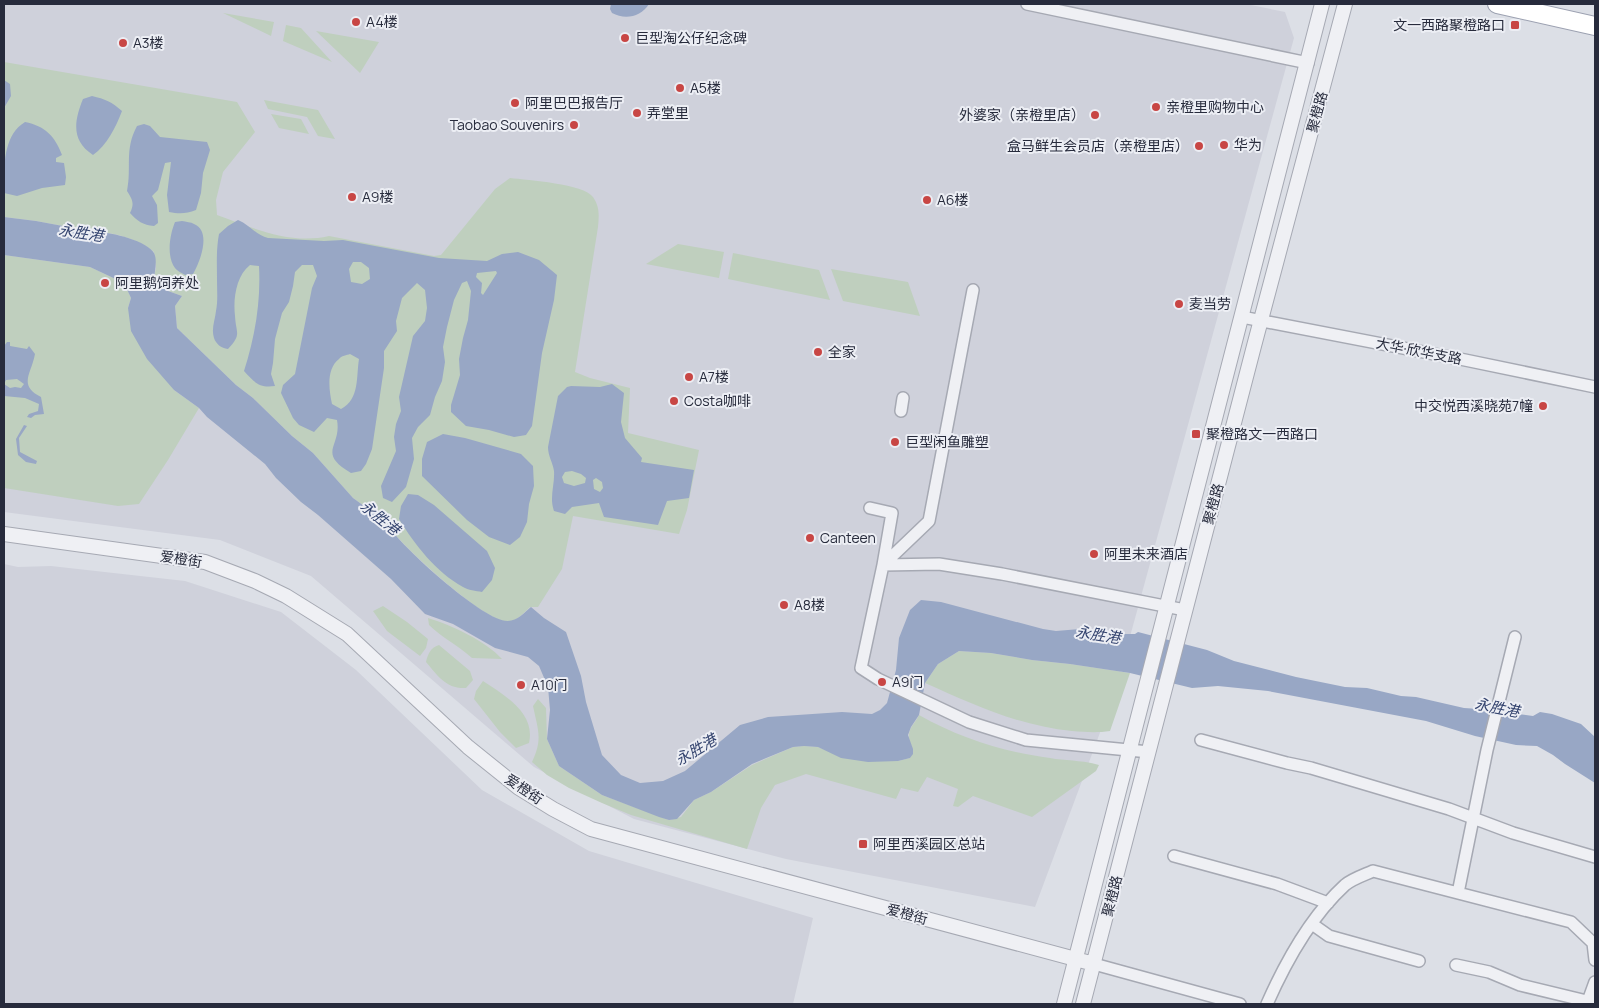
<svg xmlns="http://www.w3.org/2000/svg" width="1599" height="1008" font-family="Manrope,'Noto Sans SC',sans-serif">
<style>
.built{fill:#cfd1db}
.green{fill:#bfcfbe}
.water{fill:#98a7c5;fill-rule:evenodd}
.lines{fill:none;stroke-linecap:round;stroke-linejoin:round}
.minor-casing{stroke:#a6a9b3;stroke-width:14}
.tertiary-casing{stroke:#a6a9b3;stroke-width:16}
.primary-casing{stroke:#9ca1b1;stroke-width:20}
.minor{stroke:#eff0f4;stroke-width:11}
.tertiary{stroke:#eff0f4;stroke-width:14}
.primary{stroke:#fff;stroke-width:18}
.poi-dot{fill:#c84644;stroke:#eceef4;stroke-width:2}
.labels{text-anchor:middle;stroke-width:4;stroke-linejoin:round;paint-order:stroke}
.poi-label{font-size:14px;fill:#272b3c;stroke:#eceef4;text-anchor:start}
.street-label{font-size:14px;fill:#272b3c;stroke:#eceef4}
.water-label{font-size:15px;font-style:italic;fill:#33436e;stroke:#eceef4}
</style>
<rect width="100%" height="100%" fill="#dcdfe6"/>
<path class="built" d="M4,4H1246L1285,12L1294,38L1114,695L1035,907L786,859L634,819L534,767L311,576L220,540L4,512Z
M4,564L18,567L51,566L185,581L281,612L356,670L482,790L589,851L813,918L793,1004H4Z"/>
<path class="green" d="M223,13L274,22L271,36Z
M286,25L301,28L332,62L283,41Z
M316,31L379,42L360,73Z
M4,62L237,102L255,132L223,172L216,200L217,215C253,228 290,245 329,236L434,256L441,255L495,189L510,178C528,180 584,184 593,197C600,207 599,216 598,227L575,372L590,378L630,388L628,433L699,450L687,510L679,534L573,516L562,569L538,607H530C525,612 517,621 508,622C485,622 408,551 393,532C388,526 384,519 379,513L371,511L353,498L313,453L292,436L253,398L236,385L177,328L175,306L182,296L168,291L160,284L153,281L156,268L154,252C142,241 112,231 95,232L36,221L4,217Z
M264,100L318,110L335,139L318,136L307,117L268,109Z
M271,114L301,119L309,134L279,128Z
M678,244L724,252L719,278L646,264Z
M733,253L819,270L830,300L728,279Z
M4,255L90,267L124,283L131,298L128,308L174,390L199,408L168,460L139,504L118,506L4,488Z
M831,269L908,282L920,316L843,301Z
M383,606L407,622L428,639L426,648L420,656L387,631L373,611Z
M428,618C451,625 486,641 502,659L472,658C458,645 442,638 429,625Z
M439,645L470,671L473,680L466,688C446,689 438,676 426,662C428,654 430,648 439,645Z
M959,651L991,653L1032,660L1070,664L1130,673L1110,731C1097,733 1085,732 1072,731C1019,726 972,704 925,683L938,664Z
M483,681C504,695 536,713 529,743L516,748L500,732L474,699L476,691Z
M538,699L546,708L547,739L559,766L602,795L669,820L681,817L694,800L711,792L752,765L793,747L804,746L818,747L828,751L880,761H898L910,758C915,744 908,745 909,734C910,726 916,722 919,715C960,738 1003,752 1050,758C1066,761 1083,760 1099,765L1096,771L1032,817L973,796L958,807L953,806L958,789L927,777L918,792L901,788L896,799L806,774L775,785L761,808L747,849L631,815L602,803L569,788L547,775L532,762C543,739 538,730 533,706Z"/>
<path class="water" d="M611,4H649C641,17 625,20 612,13L610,9Z
M4,80L10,84L11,96L4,108Z
M92,96C105,99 112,102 122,111C116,127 107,145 93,155C71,141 74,121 83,99Z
M25,122C45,126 55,136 62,155L56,158V162L64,163L66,177L65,185L42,188L17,196L4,193C4,170 2,136 25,122Z
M144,124L150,126L160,137L207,142L210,150L203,173L201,193L196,210C186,214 179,214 169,212L167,195L171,162L165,163L158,190L152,196L157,205L158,223L154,226C143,225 137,221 130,213C135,203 132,199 127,191C132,167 124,150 137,126Z
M4,217L36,221L95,232C108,231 148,241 154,253C158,261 154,273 154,281L160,284L168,291L182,296L175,306L177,328L236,385L253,398L292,436L313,453L353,498L371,511L379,513C384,519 388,526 393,532C408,552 485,622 508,621C517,621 525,612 531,607L544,618L566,632L581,676L586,702L602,755L621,775L640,783L663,781L685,771L740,725L768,717L842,712L872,714L880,710L887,703L896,670L899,638L910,610L921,600L941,602L1043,629L1056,631L1080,629L1112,638L1122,634H1135L1138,632L1207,650L1234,661L1296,677L1345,687L1367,688L1401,696L1416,697L1464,708L1479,709L1533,716L1540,712L1552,714L1581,724L1595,737V783L1565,764L1553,755L1537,746L1516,745L1475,736L1426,721L1268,691L1218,686L1192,688L1130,673L1070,664L1032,660L991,653L959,651L938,664L925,683L919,715L911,727L908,735L913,749V754L910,758L898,761L868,762L841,758L818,747L804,746L793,747L752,764L711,792L694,800L677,819L669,820L659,817L602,795L559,766L547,739L550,710L548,687L539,666L528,657L495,648L453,624L425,614L391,579L318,515L301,502L276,478L265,464L207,417L199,408L174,390L147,359L131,331L128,308L131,298L124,283L90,267L4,255Z
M238,220C250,225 257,236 268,238L324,241L343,240L439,258L487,261L502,254L518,252L539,260L557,275L554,300L542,353L532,426L526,435L514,437L489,430L466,426L451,412V405L460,375L459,359L463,338L468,320L471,291L467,281L462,283L454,300L447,327L443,347L445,362L442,381L435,397L430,415L418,427L412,438L414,459L406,487L392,502L383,498L381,486L396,451L394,437L396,424L401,411L399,397L413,336L425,321L427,308L425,290L417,283L402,298L396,321L397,331L384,351V368L372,449L366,464L361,471L351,473C316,452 342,447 337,420L327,418L314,432L299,425L293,418L281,393L283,385L295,374L312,288L317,276L313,265H302L295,272L293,286L289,302L282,313L275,339L273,363L271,374L275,386C259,388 255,383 244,371C255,337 261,301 259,266L250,265C236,276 233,299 235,316C236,334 242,334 228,349C221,348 216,344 214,338C211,329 215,320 216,311C218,301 217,291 217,280C217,265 216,250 219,234L228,226ZM353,262H361L369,268L370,279L362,284L351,282L349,269ZM496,271L497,273L483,295L481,293L482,283L476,277L477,273ZM350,354L359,359C356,377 360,399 341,409L332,404C329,390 326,369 339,359C341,356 347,355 350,354Z
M182,221C186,222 191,222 194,224C212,231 200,262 193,274L185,275C182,273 177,271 175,268C166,256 170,234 175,222Z
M7,342H10V346L27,349L29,346L35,354C31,375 18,385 41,397L44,414L35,415L31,418L27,417L29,414L38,411L39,404L25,398L4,396V346ZM17,379L24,384L21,388L15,387L10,388L4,384L6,380Z
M612,384L624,393L621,422L625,438L642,458L641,462L694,470L689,498L667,501L658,525L604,517L599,503L572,507L565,514L554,511C549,497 555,485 554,471C553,463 548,456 548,447L558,396L567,387L571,386L600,387ZM572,471L581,474L586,478L585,483L574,486L564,483L562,477L565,472ZM596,478L602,482L603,488L600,492L594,489L593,480Z
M24,425L27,426L19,438L20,452L37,461L36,464L26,462L18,455L16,439Z
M443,434L465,438L521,454L533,466L534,486L529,504L527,522L520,537L510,545L489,537L467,520L422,476V459L427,442Z
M408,494L418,495L434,505L487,551L495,568L492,580L482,592C476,591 468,590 463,587C436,572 415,545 399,519L401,506Z"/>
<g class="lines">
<g class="minor-casing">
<path id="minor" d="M1027,4L1308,63
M973,290L929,521L883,565L861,668L878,679L969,722L1026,740L1149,752
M1242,317L1465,360L1595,387
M901,411L903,398
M870,508L892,513L883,565L939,564L1002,574L1185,610
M1515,637L1487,750L1458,893L1571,922L1593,943L1595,960
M1201,740L1287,763L1311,768L1449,809L1513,833L1595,857
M1174,856L1277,884L1328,903
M1312,924L1329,936L1419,961
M1094,964L1240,1004
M1456,965L1489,972L1520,985L1595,1003
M1267,1004C1286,961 1310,917 1345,885C1352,879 1364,875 1373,871L1458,893
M1587,1004L1595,982"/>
</g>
<g class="tertiary-casing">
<path id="tertiary" d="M4,534L205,562L255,581L286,596L347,634L468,747L519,788L553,809L591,829L1094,964
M1064,1004L1322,4
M1083,1004L1254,346L1345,4"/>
</g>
<g class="primary-casing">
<path id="primary" d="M1497,4L1595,26"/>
</g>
<use href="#minor" class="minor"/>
<use href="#tertiary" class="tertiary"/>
<use href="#primary" class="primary"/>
</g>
<g class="poi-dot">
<circle cx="356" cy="22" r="5"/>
<rect x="1510" y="20" width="10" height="10" rx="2.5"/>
<circle cx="625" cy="38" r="5"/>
<circle cx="123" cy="43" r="5"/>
<circle cx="680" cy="88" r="5"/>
<circle cx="515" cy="103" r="5"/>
<circle cx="1156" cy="107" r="5"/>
<circle cx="637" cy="113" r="5"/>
<circle cx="1095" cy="115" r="5"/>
<circle cx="574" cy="125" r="5"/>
<circle cx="1224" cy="145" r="5"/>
<circle cx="1199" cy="146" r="5"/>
<circle cx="352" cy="197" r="5"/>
<circle cx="927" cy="200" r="5"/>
<circle cx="105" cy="283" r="5"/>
<circle cx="1179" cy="304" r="5"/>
<circle cx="818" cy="352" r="5"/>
<circle cx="689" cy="377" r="5"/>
<circle cx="674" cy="401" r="5"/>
<circle cx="1543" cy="406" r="5"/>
<rect x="1191" y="429" width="10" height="10" rx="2.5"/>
<circle cx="895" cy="442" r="5"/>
<circle cx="810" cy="538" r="5"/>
<circle cx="1094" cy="554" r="5"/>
<circle cx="784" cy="605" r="5"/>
<circle cx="882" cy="682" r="5"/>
<circle cx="521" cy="685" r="5"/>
<rect x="858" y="839" width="10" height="10" rx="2.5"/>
</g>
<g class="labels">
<g class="poi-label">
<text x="366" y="27">A4楼</text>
<text x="1505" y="30" text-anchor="end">文一西路聚橙路口</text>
<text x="635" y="43">巨型淘公仔纪念碑</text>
<text x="133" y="48">A3楼</text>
<text x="690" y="93">A5楼</text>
<text x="525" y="108">阿里巴巴报告厅</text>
<text x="1166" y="112">亲橙里购物中心</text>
<text x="647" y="118">弄堂里</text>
<text x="1085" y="120" text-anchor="end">外婆家（亲橙里店）</text>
<text x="564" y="130" text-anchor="end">Taobao Souvenirs</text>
<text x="1234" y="150">华为</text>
<text x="1189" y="151" text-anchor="end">盒马鲜生会员店（亲橙里店）</text>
<text x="362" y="202">A9楼</text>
<text x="937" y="205">A6楼</text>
<text x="115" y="288">阿里鹅饲养处</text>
<text x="1189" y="309">麦当劳</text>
<text x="828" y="357">全家</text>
<text x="699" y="382">A7楼</text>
<text x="684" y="406">Costa咖啡</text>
<text x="1533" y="411" text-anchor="end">中交悦西溪晓苑7幢</text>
<text x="1206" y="439">聚橙路文一西路口</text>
<text x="905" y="447">巨型闲鱼雕塑</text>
<text x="820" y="543">Canteen</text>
<text x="1104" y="559">阿里未来酒店</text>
<text x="794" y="610">A8楼</text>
<text x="892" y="687">A9门</text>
<text x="531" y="690">A10门</text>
<text x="873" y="849">阿里西溪园区总站</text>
</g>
<g class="street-label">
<text transform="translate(1317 112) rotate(-75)" y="5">聚橙路</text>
<text transform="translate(1419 351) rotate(11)" y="5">大华·欣华支路</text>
<text transform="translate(1213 504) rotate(-75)" y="5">聚橙路</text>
<text transform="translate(181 559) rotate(9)" y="5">爱橙街</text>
<text transform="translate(524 789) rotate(34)" y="5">爱橙街</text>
<text transform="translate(1112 896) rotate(-76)" y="5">聚橙路</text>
<text transform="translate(907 914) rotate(15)" y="5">爱橙街</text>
</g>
<g class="water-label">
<text transform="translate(81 233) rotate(9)" y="5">永胜港</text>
<text transform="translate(380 518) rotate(39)" y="5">永胜港</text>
<text transform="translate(1098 635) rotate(9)" y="5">永胜港</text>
<text transform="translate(1497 708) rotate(11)" y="5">永胜港</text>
<text transform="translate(696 750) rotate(-31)" y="5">永胜港</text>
</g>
</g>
<rect width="1599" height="1008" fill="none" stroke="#272b3c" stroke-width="10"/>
</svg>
